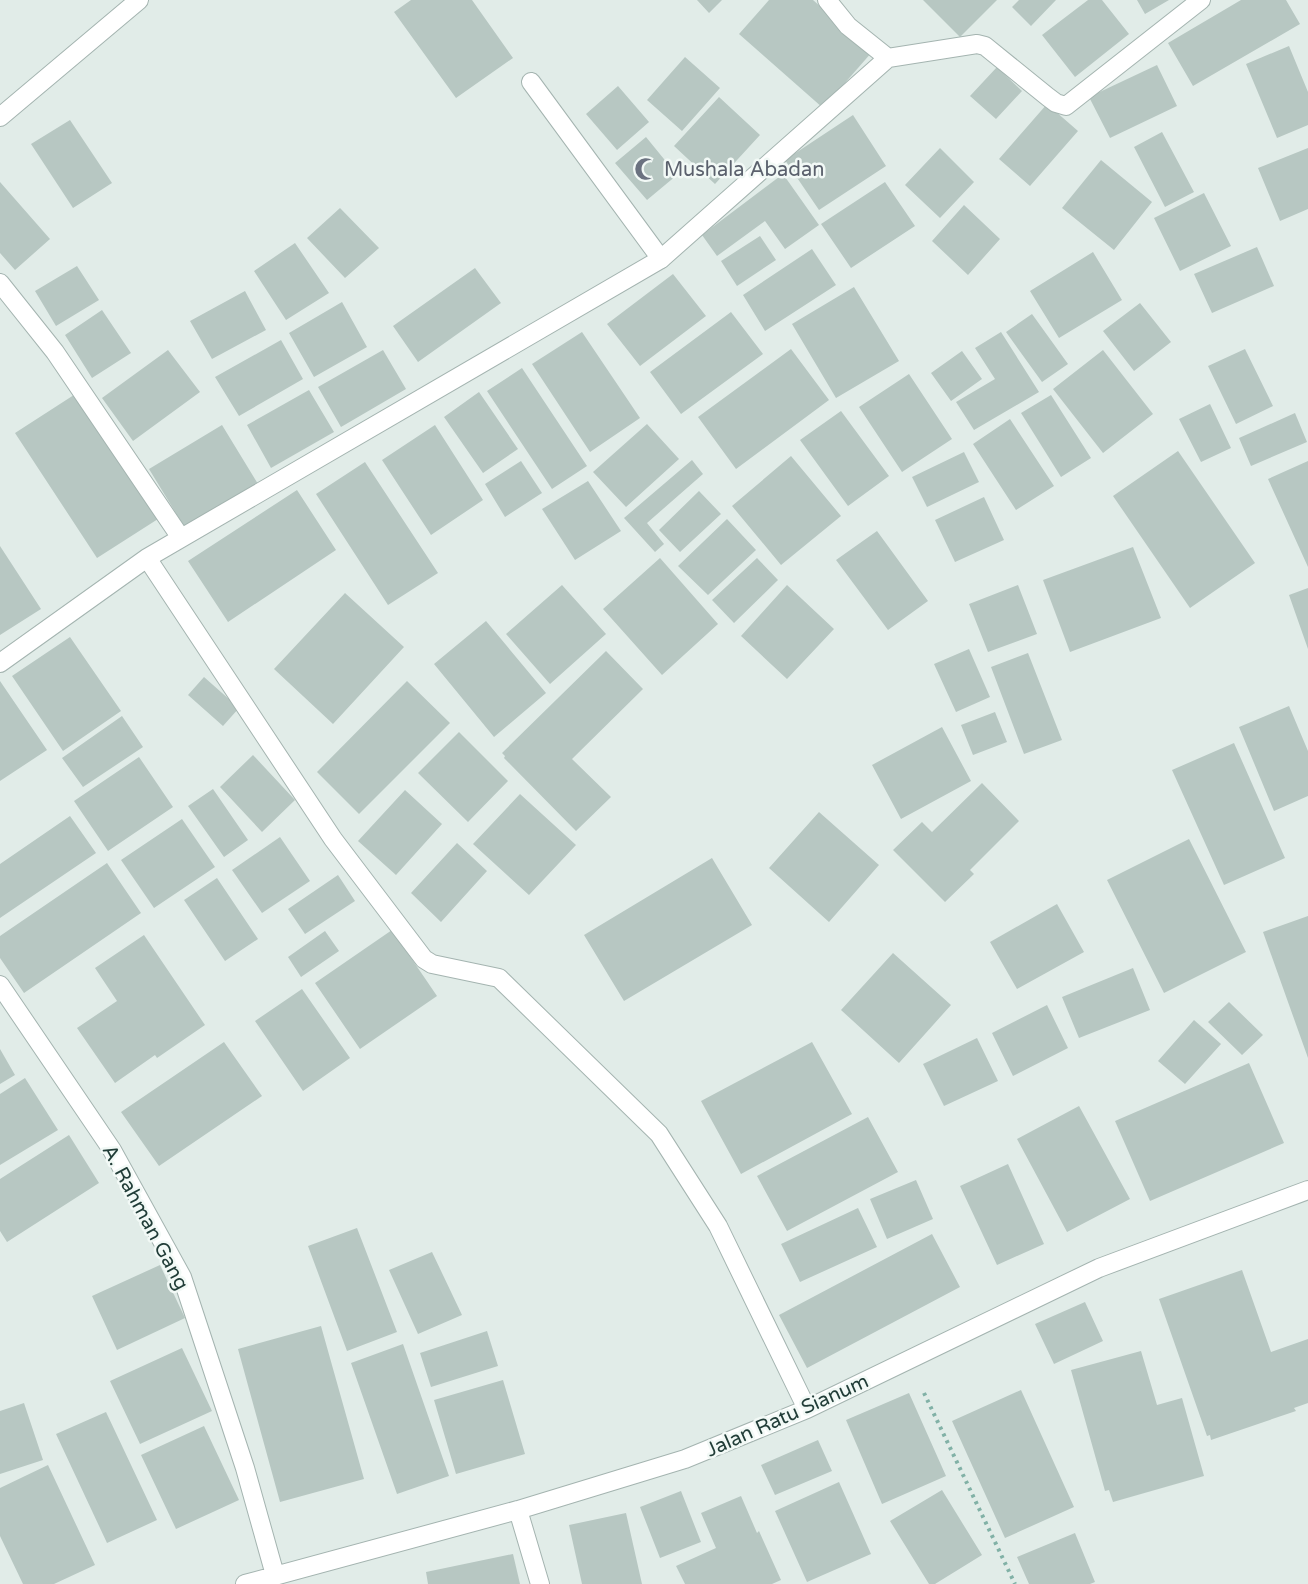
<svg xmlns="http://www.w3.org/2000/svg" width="1308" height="1584" font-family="'Varela Round',sans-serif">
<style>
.building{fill:#b7c7c2}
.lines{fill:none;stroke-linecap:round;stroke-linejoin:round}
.service-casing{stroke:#a4b4b0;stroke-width:20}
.minor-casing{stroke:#a4b4b0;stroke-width:20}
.path{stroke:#81b1a6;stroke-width:4;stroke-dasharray:3 4.5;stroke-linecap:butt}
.service{stroke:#fff;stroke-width:18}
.minor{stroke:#fff;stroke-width:18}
.labels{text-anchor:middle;stroke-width:5;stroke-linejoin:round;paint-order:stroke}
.worship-label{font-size:20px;fill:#5b616d;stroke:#f2f9f6;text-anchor:start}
.street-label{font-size:20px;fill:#213d38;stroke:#f2f9f6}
</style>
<rect width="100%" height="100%" fill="#e1ece8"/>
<path class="building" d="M411,0H472L513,58L456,98L394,12Z
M697,0H722L709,13Z
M769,0H813L872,52L823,108L739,34Z
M923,0H997L960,37Z
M1019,0H1056L1031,26L1012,7Z
M1088,0H1102L1129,34L1075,77L1042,35Z
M1137,0H1169L1145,14Z
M1241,0H1286L1300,24L1193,86L1168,43Z
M1289,46L1308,92V125L1277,138L1246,64Z
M685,57L720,88L682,131L647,100Z
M1157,65L1177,106L1110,138L1089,97Z
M997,67L1022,91L996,119L970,96Z
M618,86L649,122L617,150L586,114Z
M719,97L760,135L715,184L674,146Z
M1047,104L1078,131L1030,186L999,159Z
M853,115L886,166L819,210L785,160Z
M70,120L112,183L73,208L31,144Z
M1162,132L1194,192L1165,207L1134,147Z
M646,137L677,175L647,200L615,163Z
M940,148L974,182L940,218L905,185Z
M1308,148V209L1280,221L1258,168Z
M1101,160L1152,202L1114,250L1062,208Z
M783,174L819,225L785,249L765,221L717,256L702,235Z
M0,182L50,239L15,270L0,253Z
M885,182L915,226L851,268L821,224Z
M1204,193L1231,246L1180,271L1154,218Z
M964,205L1000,239L968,275L932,241Z
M340,208L379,248L345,278L307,238Z
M760,236L776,260L737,286L721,261Z
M295,243L329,293L286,320L254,271Z
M1257,247L1274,286L1212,313L1194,274Z
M812,249L836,285L765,331L743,295Z
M1093,252L1122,300L1059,338L1030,291Z
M77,266L99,300L56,326L35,291Z
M475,268L501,303L418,362L393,326Z
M673,274L706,316L640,366L607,324Z
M854,287L899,361L836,398L792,324Z
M245,291L266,330L212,359L190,321Z
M342,302L367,347L314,377L289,333Z
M1140,303L1171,342L1134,371L1103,331Z
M102,310L131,353L92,378L65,335Z
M731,312L763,354L681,414L650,372Z
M1032,314L1068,364L1042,382L1006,332Z
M582,332L640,418L590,452L532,364Z
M1001,332L1039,392L974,430L956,402L995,379L975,348Z
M281,340L303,379L239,416L215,377Z
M791,349L829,400L736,469L698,417Z
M1245,349L1273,406L1236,424L1208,366Z
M168,350L200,392L133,441L102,398Z
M383,350L406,389L341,427L318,387Z
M1103,350L1153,414L1103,453L1053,389Z
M962,351L982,379L951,401L931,373Z
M522,368L587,466L552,489L487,391Z
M909,374L952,439L902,472L859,407Z
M309,390L334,432L271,468L247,425Z
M479,392L518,449L483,473L444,417Z
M77,393L158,519L97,558L15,433Z
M1051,395L1091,458L1061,477L1021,413Z
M1210,404L1231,448L1201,462L1179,419Z
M841,411L889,476L848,506L800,440Z
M1295,413L1307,442L1251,466L1239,438Z
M1010,419L1054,486L1016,510L973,444Z
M647,424L679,459L626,507L593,472Z
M222,425L258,484L185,528L149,469Z
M435,425L483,500L431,535L382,460Z
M1178,451L1255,563L1190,608L1113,496Z
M964,452L979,482L927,507L912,477Z
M791,456L841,516L781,565L732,506Z
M692,460L703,474L647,523L664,544L655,552L624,518Z
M521,461L542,493L505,517L485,484Z
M1308,461V567L1268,479Z
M365,462L438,573L388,605L316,494Z
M588,481L621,531L575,560L542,509Z
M297,490L336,550L228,622L188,561Z
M699,491L721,514L680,552L659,530Z
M984,497L1004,540L955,562L935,520Z
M727,519L756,550L708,595L678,566Z
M877,531L928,601L888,630L836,560Z
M0,546L41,609L0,635Z
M1133,547L1161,618L1070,652L1043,580Z
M660,558L718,624L662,675L603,609Z
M757,558L778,580L734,623L712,600Z
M562,585L606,634L550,684L506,634Z
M787,585L834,629L787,679L741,636Z
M1018,585L1037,634L988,652L969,604Z
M1308,588V649L1289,595Z
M345,593L404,647L333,724L274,669Z
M486,621L546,693L494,737L434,664Z
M70,637L121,711L63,751L12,676Z
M969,649L990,697L956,712L934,664Z
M606,651L643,689L572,759L611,797L576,831L504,758L505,756L502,753Z
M1028,653L1062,740L1024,754L991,667Z
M204,677L239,708L223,726L188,695Z
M0,681L47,750L0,781Z
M407,681L450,723L359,814L317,772Z
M1289,706L1308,751V796L1274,811L1239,727Z
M995,712L1007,742L973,755L961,725Z
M122,716L143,747L83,787L62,758Z
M942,727L971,781L901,819L872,765Z
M459,732L508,781L468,822L418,773Z
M1234,743L1285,858L1224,885L1172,770Z
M253,755L295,800L262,832L220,787Z
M139,757L173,807L108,851L74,801Z
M982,783L1019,821L970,870L974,874L945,902L893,850L922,822L932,832Z
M213,789L248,840L224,857L188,806Z
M405,790L442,824L396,875L358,841Z
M520,794L576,845L529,895L473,844Z
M819,812L879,865L829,922L769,868Z
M70,816L96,853L0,918V864Z
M182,819L215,867L154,908L121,860Z
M280,837L310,881L262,913L232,870Z
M1189,839L1246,952L1164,993L1107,880Z
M457,843L487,871L441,922L411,893Z
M712,858L752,925L624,1001L584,935Z
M107,863L141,913L24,993L0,958V936Z
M338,875L355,901L305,934L288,909Z
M217,878L258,939L225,961L184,900Z
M1057,904L1084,952L1017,989L990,942Z
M1308,916V1058L1263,932Z
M392,930L437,996L360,1049L315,983Z
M325,931L339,951L301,977L288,957Z
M144,935L205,1025L157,1058L155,1055L115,1083L77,1028L117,1001L95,968Z
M893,953L951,1005L899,1063L841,1010Z
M1133,968L1150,1010L1079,1038L1062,997Z
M302,989L350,1058L303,1091L255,1021Z
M1229,1002L1263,1035L1242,1055L1208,1022Z
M1047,1005L1068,1048L1013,1076L992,1033Z
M1194,1020L1221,1044L1185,1084L1158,1061Z
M977,1038L998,1081L944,1106L923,1064Z
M224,1042L262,1096L159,1166L121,1112Z
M812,1042L852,1114L741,1174L701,1101Z
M0,1049L15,1075L0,1084Z
M1249,1063L1284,1143L1150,1201L1115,1121Z
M25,1078L58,1130L0,1165V1094Z
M1079,1106L1130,1199L1067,1232L1017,1139Z
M868,1117L898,1172L787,1231L757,1176Z
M69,1135L99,1183L7,1242L0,1231V1179Z
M1008,1164L1044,1244L997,1265L960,1186Z
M916,1180L933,1219L887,1239L870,1199Z
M858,1208L877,1247L800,1282L781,1244Z
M357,1228L397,1332L347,1351L308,1246Z
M932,1234L960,1287L807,1368L779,1315Z
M432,1252L462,1315L418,1334L389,1270Z
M160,1265L185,1318L117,1350L92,1296Z
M1242,1270L1271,1352L1308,1339V1403L1294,1408L1296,1411L1211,1440L1210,1435L1207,1436L1159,1299Z
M1085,1302L1103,1341L1054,1364L1035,1324Z
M321,1326L364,1479L280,1502L238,1349Z
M487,1331L498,1366L431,1387L420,1353Z
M403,1344L449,1476L397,1494L351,1363Z
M182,1348L212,1411L140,1444L110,1381Z
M1141,1351L1157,1405L1182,1398L1204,1476L1113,1502L1109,1490L1105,1491L1071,1370Z
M503,1380L525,1454L456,1474L434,1400Z
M1021,1390L1074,1507L1005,1538L952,1421Z
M909,1393L946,1476L882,1504L846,1420Z
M24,1403L43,1460L0,1474V1411Z
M106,1412L157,1520L107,1543L56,1434Z
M204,1426L239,1500L176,1529L141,1455Z
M818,1440L832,1471L775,1495L761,1465Z
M48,1465L95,1565L54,1584H23L0,1536V1488Z
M839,1482L871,1554L807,1582L775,1511Z
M942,1490L982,1555L935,1584H929L890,1521Z
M681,1491L701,1542L660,1558L640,1507Z
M741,1496L757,1533L759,1531L781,1580L772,1584H685L676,1566L716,1548L701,1513Z
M626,1513L642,1584H582L569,1525Z
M1075,1533L1095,1582L1090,1584H1029L1017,1557Z
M513,1554L520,1584H428L426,1572Z"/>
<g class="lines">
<g class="service-casing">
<path id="service" d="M531,82L661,259"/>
</g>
<g class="minor-casing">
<path id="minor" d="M827,0L848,26L888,58L977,44L985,46L1048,97L1056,103L1066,106L1201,0
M0,117L139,0
M0,283L55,352L181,538
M147,558L333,839L424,959L432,964L499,978L659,1134L718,1226L807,1409
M0,663L147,558L661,259L888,58
M0,985L112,1150L182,1277L245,1468L275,1575
M518,1510L540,1584
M245,1584L518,1510L685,1459L807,1409L1099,1268L1308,1190"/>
</g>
<path class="path" d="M924,1393L1015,1584"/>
<use href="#service" class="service"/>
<use href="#minor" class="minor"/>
</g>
<defs>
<g id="mosque-bare" transform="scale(1.8)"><path d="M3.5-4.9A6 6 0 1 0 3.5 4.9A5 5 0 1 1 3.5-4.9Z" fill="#6b7280" stroke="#f2f9f6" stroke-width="2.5" paint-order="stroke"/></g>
</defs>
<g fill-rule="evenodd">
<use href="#mosque-bare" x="646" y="169"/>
</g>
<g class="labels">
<g class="worship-label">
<text x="664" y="176">Mushala Abadan</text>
</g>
<g class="street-label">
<text transform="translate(146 1217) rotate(62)" y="7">A. Rahman Gang</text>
<text transform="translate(787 1415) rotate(-24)" y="7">Jalan Ratu Sianum</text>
</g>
</g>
</svg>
